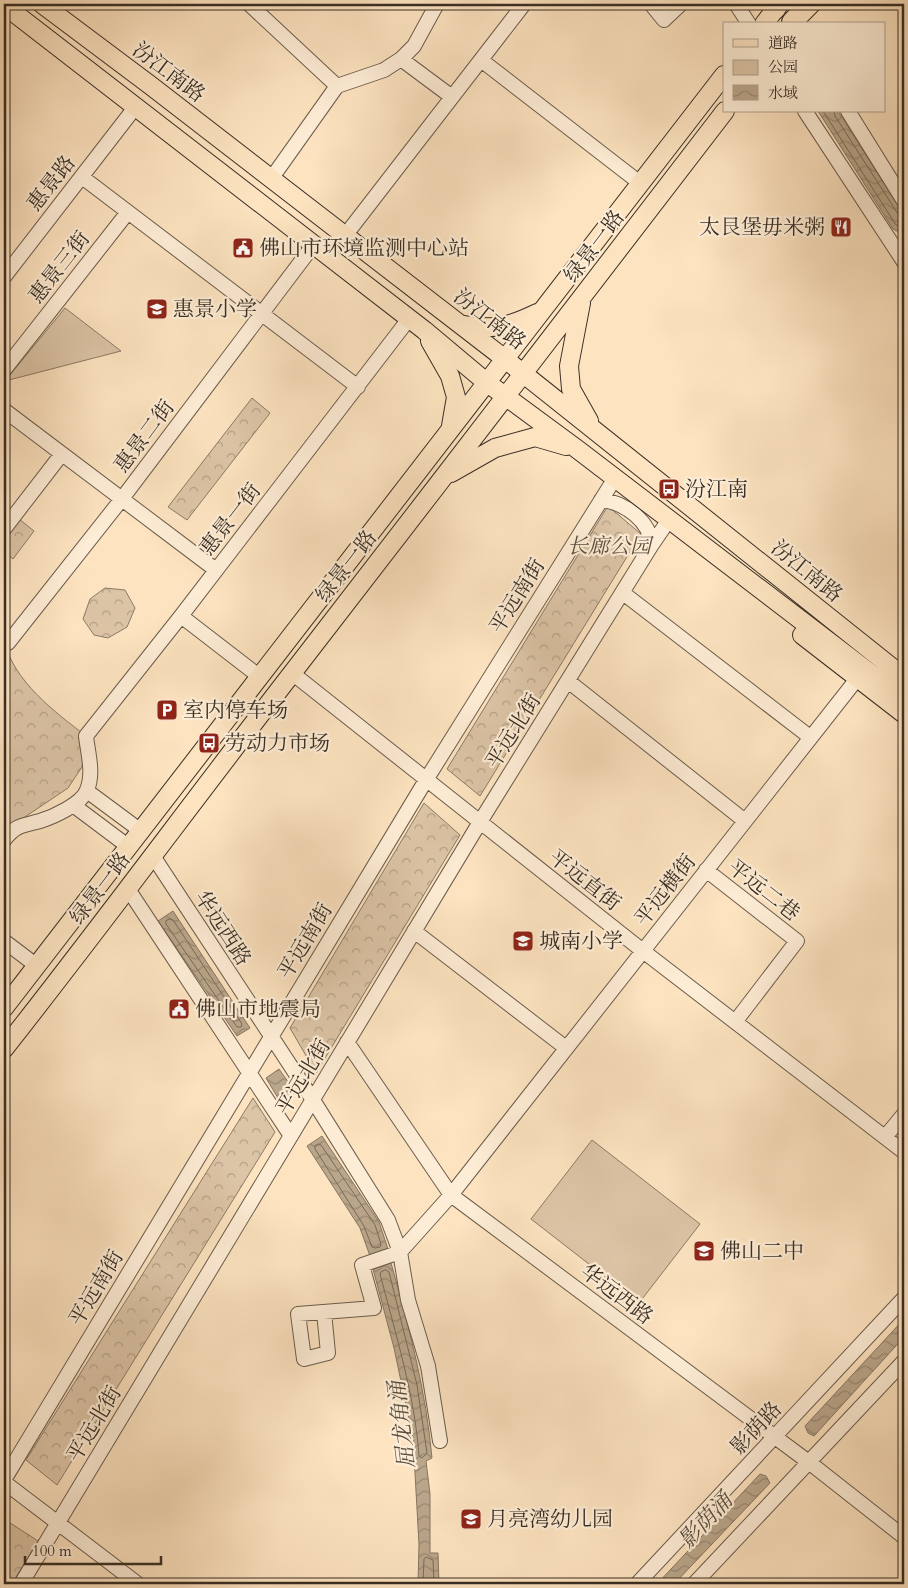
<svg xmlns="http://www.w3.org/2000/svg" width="908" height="1588" font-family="Cardo,'Noto Serif SC',serif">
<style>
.green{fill:#dcc4a6;stroke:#8a7a66}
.forest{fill:url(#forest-crowns);stroke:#8a7a66}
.water{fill:url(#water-waves);stroke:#867662}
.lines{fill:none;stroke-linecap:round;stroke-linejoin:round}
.shore{stroke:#7a6a58;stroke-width:1}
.minor-casing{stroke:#6a5c4c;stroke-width:16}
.major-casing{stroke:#392f25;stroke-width:20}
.highway-casing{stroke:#392f25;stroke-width:22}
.minor{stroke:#feedd6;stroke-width:14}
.major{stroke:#fde3c0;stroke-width:18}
.highway{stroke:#fde3c0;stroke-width:20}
.labels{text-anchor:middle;stroke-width:4.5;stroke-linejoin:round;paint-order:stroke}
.street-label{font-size:21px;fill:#392f25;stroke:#feedd6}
.poi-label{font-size:21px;fill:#392f25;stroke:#feedd6;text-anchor:start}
.park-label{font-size:21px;font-style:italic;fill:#5a4d3f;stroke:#feedd6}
.water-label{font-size:22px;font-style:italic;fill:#594d3e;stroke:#feedd6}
</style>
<defs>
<pattern id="forest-crowns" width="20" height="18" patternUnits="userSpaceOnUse" patternTransform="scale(1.25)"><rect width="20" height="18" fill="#dcc4a6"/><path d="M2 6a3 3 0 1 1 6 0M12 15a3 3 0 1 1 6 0" fill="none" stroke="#b3a087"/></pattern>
<pattern id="water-waves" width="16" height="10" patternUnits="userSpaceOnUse" patternTransform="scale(1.25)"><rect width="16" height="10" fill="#baa68b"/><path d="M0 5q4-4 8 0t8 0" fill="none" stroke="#988871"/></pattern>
</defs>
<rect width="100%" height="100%" fill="#fde3c0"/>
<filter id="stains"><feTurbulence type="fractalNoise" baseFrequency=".004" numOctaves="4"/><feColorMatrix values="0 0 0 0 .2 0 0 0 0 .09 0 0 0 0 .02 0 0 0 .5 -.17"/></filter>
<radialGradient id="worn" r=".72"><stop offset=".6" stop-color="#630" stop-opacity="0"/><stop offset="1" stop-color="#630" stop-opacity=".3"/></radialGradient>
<path class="green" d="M65,308L121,351L5,381Z
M592,1140L700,1224L639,1303L531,1219Z"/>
<path class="forest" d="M252,398L270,413L187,520L168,507Z
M608,506L641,534L480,796L447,769Z
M4,507L34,531L13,559L4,552Z
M105,588L125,590L135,608L127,627L108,638L94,635L83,619L90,599Z
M4,640C13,681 55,712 86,736L82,767L68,788L4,831Z
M424,803L460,835L316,1073L290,1028Z
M253,1098L275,1132L57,1485L26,1460Z
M4,1519L38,1541L12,1584H4Z"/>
<path class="water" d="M818,111H838L904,215V231L899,232L893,229Z
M173,911L250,1028L237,1036L158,921Z
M279,1069L296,1093L281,1103L266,1078Z
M322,1136L379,1222L388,1249L370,1256L360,1228L307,1146Z
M391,1263C409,1327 426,1391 432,1458L426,1461L430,1494V1553H438L439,1584H418L419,1544L413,1438L394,1348L373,1269Z
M904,1319V1337L814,1436L808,1433L805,1426Z
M760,1474L766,1476L770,1483L674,1584H657Z"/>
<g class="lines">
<path class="shore" d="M823,111L896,225L904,227
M834,111L835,116L898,214L904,217
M170,919L173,920L242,1024L241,1027H237L166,924V921Z
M319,1144L321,1145L375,1225L381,1244L380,1247L375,1248L372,1247L364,1226L315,1149V1146Z
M386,1270L389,1272L417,1385L427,1453L422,1458L419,1456C415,1396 395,1332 380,1274L381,1272Z
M423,1584L424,1559L426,1557L433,1560L434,1584"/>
<g class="minor-casing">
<path id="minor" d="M249,4L337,86
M651,4L664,20L681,4
M736,4L749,24
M401,59L452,97
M481,60L640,183
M805,111L904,262
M848,111L904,201
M82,177L358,387
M271,179L337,86L384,70L401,59L414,46L437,4
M351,228L524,4
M4,277L130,114
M4,370L128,212
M4,410L216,570
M4,529L61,455
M651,546L664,527
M623,593L810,737
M181,616L260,677
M8,643L121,500L309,251
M292,673L643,951L904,1152
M568,681L745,821
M87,791L141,831
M73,805L129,847
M4,840C16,825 21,826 40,821C53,817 82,804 87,790C94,773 88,754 86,736L181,616L405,324
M153,856L313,1100L388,1220L400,1252L408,1300L428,1366L440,1441
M706,870L797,941L735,1022
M128,889L291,1136
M414,931L566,1048
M4,941L37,966
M347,1042L451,1195L810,1463L904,1537
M885,1137L904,1114
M324,1312L328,1353L304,1359L298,1314L374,1308L362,1265L400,1252L451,1195L864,670
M4,1480L426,780L615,478
M4,1482L138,1584
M21,1584L480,822L651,546C652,522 624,502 601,500
M637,1584L904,1298
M694,1584L904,1361"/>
</g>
<g class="major-casing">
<path id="major" d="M42,4L150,85L505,359L904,677
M4,5L424,330L486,382L577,449L904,699
M764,24L779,4
M581,303L569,366L571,389L589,421
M463,325C495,330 508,327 537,313
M430,341L450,376L456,397L451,426
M451,473L495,448L535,437L566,446
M802,635L904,714
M4,1008L724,75
M4,1049C102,925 196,797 293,672C437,485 582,299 725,111"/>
</g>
<g class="highway-casing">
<path id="highway" d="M775,9L778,4
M792,22L810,4"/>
</g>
<use href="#minor" class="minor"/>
<use href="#major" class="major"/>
<use href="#highway" class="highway"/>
</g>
<defs>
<g id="restaurant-square" transform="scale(1.125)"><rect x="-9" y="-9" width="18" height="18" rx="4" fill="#8f2418" stroke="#feedd6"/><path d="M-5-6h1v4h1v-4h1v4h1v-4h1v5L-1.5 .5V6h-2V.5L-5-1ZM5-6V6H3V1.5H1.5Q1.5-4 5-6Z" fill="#fff"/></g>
<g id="civic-square" transform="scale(1.125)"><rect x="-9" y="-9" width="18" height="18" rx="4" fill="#8f2418" stroke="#feedd6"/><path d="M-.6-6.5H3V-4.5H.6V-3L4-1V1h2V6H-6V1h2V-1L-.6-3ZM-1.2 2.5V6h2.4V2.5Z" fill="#fff"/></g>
<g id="school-square" transform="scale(1.125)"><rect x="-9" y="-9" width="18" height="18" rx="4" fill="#8f2418" stroke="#feedd6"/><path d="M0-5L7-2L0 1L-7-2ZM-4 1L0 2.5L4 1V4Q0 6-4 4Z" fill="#fff"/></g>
<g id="bus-square" transform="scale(1.125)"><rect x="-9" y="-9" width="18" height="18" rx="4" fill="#8f2418" stroke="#feedd6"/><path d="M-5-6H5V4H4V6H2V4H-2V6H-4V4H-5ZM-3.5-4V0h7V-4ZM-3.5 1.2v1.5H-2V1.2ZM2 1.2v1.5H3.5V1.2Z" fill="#fff"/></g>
<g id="parking-square" transform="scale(1.125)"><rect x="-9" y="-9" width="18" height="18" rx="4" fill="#8f2418" stroke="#feedd6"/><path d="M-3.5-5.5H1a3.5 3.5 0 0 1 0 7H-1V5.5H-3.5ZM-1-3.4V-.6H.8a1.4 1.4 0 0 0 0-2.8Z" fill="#fff"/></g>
</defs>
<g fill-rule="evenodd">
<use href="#restaurant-square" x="841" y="227"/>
<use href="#civic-square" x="243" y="248"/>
<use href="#school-square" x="157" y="309"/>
<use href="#bus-square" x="669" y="489"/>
<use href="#parking-square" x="167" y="710"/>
<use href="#bus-square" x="209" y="743"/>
<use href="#school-square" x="523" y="941"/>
<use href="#civic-square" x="179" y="1009"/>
<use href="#school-square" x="704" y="1251"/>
<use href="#school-square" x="471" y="1519"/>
</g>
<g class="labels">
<g class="street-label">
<text transform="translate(169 72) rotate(37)" y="7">汾江南路</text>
<text transform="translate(51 183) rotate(-52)" y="7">惠景路</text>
<text transform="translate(594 246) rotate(-53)" y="7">绿景一路</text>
<text transform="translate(59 267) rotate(-52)" y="7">惠景三街</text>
<text transform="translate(490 319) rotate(38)" y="7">汾江南路</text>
<text transform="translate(144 436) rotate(-53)" y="7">惠景二街</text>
<text transform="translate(230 519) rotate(-52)" y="7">惠景一街</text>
<text transform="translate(346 566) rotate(-52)" y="7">绿景一路</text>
<text transform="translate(807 571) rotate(39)" y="7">汾江南路</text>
<text transform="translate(517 596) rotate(-58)" y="7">平远南街</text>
<text transform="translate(513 731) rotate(-58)" y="7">平远北街</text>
<text transform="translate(585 880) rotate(38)" y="7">平远直街</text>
<text transform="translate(100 888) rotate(-53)" y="7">绿景一路</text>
<text transform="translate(665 890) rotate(-52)" y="7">平远横街</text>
<text transform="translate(764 890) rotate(38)" y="7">平远二巷</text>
<text transform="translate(223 928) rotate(57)" y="7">华远西路</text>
<text transform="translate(305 941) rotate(-59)" y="7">平远南街</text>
<text transform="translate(303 1077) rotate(-59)" y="7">平远北街</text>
<text transform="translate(96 1288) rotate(-59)" y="7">平远南街</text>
<text transform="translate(617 1294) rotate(37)" y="7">华远西路</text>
<text transform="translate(94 1424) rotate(-59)" y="7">平远北街</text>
<text transform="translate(756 1428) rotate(-47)" y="7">影荫路</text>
</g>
<g class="poi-label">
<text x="825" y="234" text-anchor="end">太艮堡毋米粥</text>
<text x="259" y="255">佛山市环境监测中心站</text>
<text x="173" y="316">惠景小学</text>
<text x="685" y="496">汾江南</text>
<text x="183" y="717">室内停车场</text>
<text x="225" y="750">劳动力市场</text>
<text x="539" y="948">城南小学</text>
<text x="195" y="1016">佛山市地震局</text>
<text x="720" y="1258">佛山二中</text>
<text x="487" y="1526">月亮湾幼儿园</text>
</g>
<g class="park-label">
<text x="609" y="553">长廊公园</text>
</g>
<g class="water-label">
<text transform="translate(401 1425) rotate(-97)" y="8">屈龙角涌</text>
<text transform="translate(705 1520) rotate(-47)" y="8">影荫涌</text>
</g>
</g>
<rect width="908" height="1588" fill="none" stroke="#fde3c0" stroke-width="20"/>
<rect x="5" y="5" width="898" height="1578" fill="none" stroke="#392f25" stroke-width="2.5"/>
<rect x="10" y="10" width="888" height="1568" fill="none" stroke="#392f25"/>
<rect x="723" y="22" width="162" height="90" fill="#feedd6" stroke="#afa18f"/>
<rect x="733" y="39" width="25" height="8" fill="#fde3c0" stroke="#afa18f"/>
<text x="768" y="48" font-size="15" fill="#392f25">道路</text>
<rect x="733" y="60" width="25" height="15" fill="#dcc4a6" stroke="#afa18f"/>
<text x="768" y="72" font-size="15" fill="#392f25">公园</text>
<rect x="733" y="85" width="25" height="15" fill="url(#water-waves)" stroke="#afa18f"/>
<text x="768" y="98" font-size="15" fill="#392f25">水域</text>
<path d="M25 1556v8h136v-8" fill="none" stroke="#392f25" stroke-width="2.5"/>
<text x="32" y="1556" font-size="15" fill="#392f25" stroke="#feedd6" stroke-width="4" paint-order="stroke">100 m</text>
<rect width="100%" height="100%" filter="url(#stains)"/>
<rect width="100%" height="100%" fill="url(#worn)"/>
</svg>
